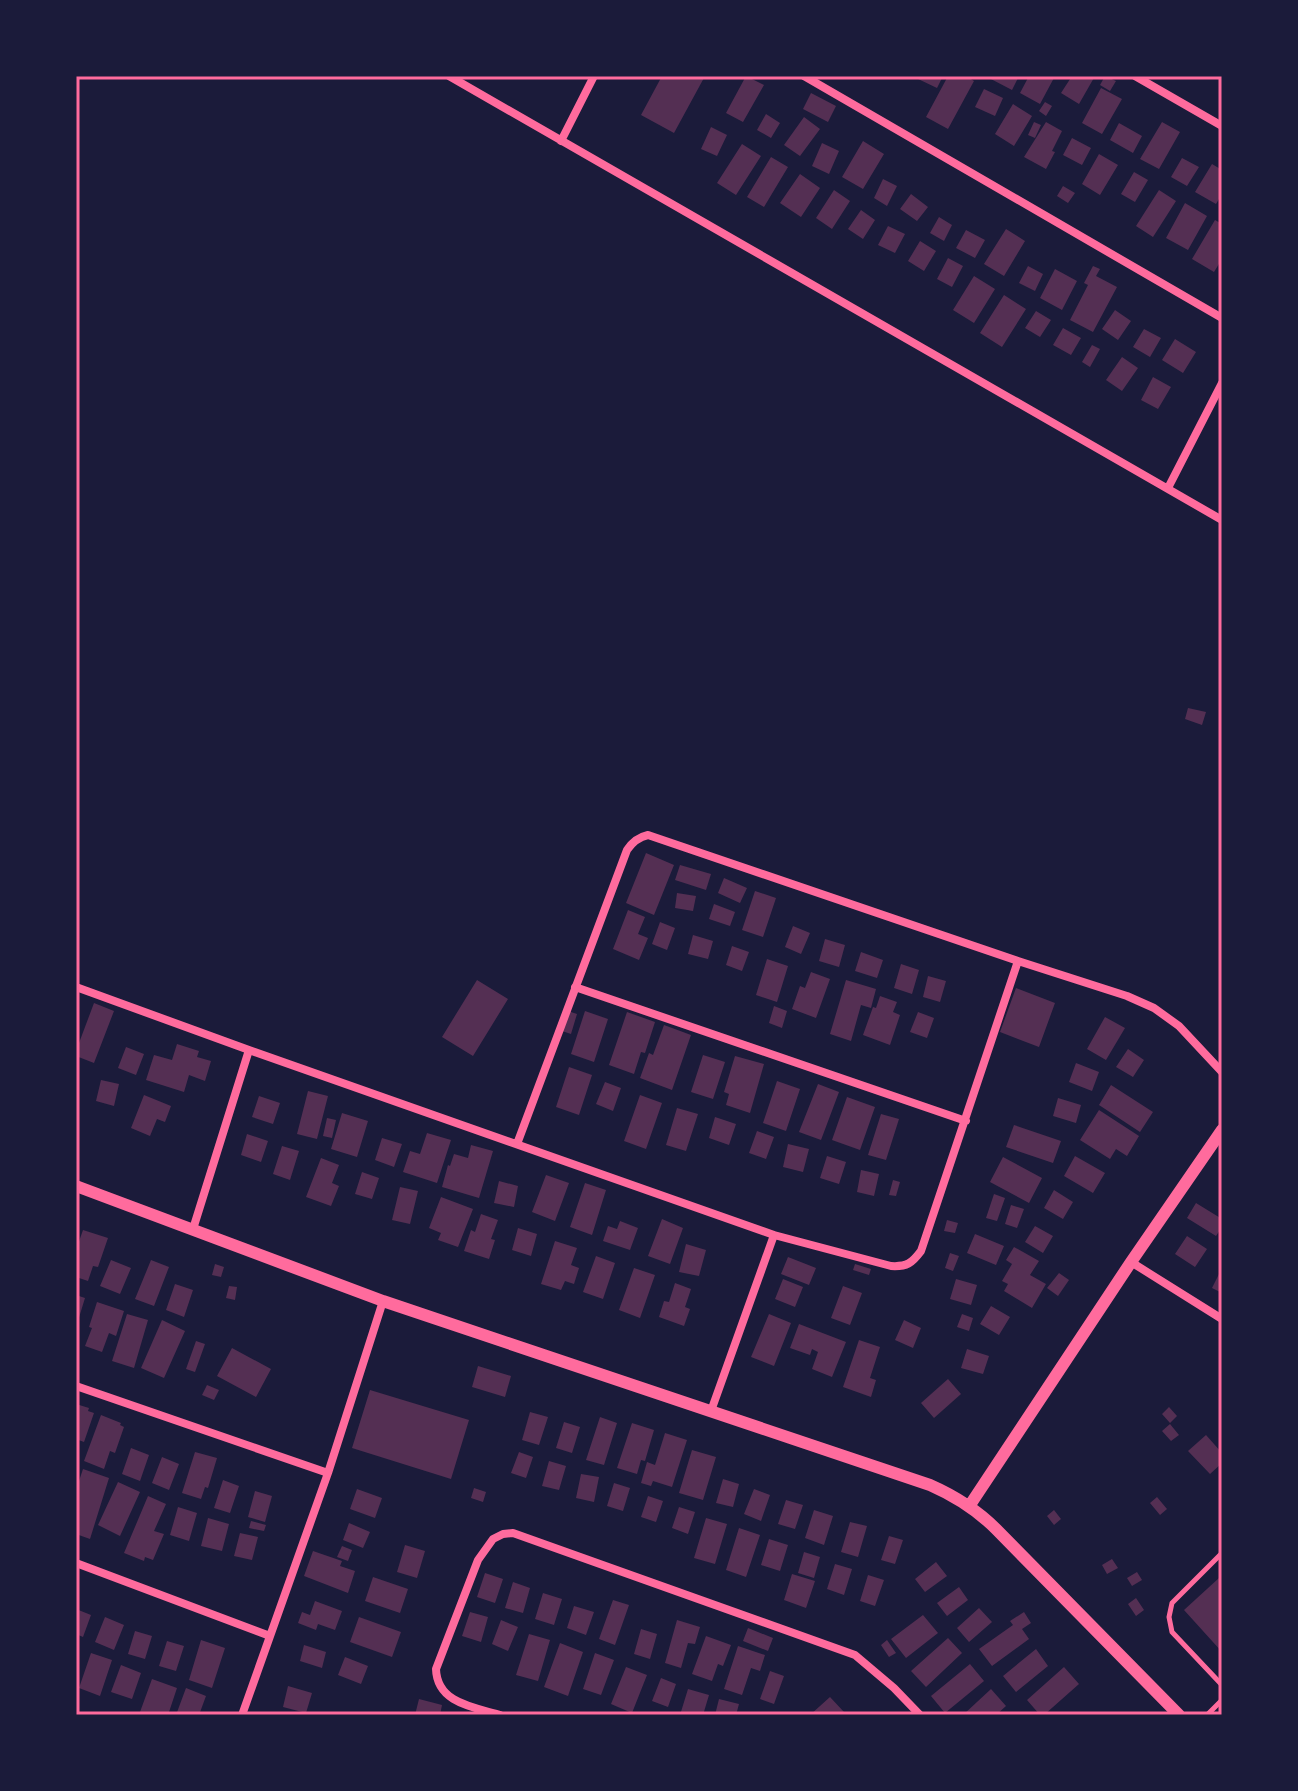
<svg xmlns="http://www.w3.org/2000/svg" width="1298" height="1791" font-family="'Alegreya Sans',sans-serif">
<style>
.building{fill:#542f53}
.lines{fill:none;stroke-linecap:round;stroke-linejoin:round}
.service{stroke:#ff6b9d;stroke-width:5}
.minor{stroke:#ff6b9d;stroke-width:8}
.tertiary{stroke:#ff6b9d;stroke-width:12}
.neatline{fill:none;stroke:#ff6b9d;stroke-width:3}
</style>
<rect width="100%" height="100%" fill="#1b1b3a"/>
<path class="building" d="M662,76H705L674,133L641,115Z
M746,76L764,85L743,122L726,113Z
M917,76H943L937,88L916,78Z
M948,76H966L974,81L948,129L926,117Z
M990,76H1019L1012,90L989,78Z
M1029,76H1055L1040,104L1020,93Z
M1072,76H1095L1079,104L1061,93Z
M1105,76L1116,81L1110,91L1100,85Z
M1101,88L1122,99L1102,134L1082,123Z
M984,89L1003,98L995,116L975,107Z
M811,93L836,106L828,122L803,109Z
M1045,102L1052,106L1046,116L1039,111Z
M1013,104L1032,116L1014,146L995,134Z
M766,114L780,123L771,138L757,130Z
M804,117L820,129L800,156L784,145Z
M1034,122L1041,125L1035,138L1028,135Z
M1046,122L1062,131L1052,151L1055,152L1046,169L1024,157Z
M1162,122L1180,132L1159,169L1140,159Z
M1119,123L1142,136L1133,153L1110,140Z
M711,127L727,135L717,156L701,149Z
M1072,138L1091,148L1082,165L1063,155Z
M863,141L884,154L863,189L842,177Z
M822,143L839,151L829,174L812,166Z
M742,144L761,156L736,195L717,183Z
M1099,154L1118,165L1100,195L1082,184Z
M771,157L788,167L764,207L747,197Z
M1182,158L1199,167L1187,186L1171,177Z
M1212,164L1222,170V194L1216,204L1195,192Z
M1134,172L1148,180L1135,202L1121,194Z
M800,174L820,188L801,217L780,203Z
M883,179L897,186L887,206L874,198Z
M1063,186L1075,193L1068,203L1057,196Z
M834,190L850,201L832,229L816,218Z
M1159,190L1176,201L1153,237L1136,226Z
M911,194L928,207L917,221L900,209Z
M1185,203L1207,216L1188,250L1166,238Z
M861,210L875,220L863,239L848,229Z
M939,217L952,225L944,241L930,233Z
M1215,220L1222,224V259L1214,272L1192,259Z
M888,226L905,234L895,253L878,245Z
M1006,229L1025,241L1004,276L984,264Z
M966,230L985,240L975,258L956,248Z
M920,241L936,251L924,271L908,261Z
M948,258L963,266L952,287L937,279Z
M1028,266L1043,274L1035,291L1019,283Z
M1093,266L1100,269L1096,276L1117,287L1093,332L1070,320L1088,285L1084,283Z
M1055,269L1077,281L1062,310L1040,298Z
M974,276L995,289L974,323L953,310Z
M1004,295L1026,309L1002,347L980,333Z
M1115,310L1131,321L1118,340L1102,329Z
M1036,311L1051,320L1040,337L1025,328Z
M1063,328L1081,338L1071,355L1053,345Z
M1144,329L1161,338L1150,357L1133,347Z
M1175,339L1196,352L1183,373L1162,360Z
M1092,345L1100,349L1090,367L1082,362Z
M1122,357L1138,368L1122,391L1106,380Z
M1153,377L1171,387L1158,409L1141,400Z
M1188,708L1206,712L1202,725L1185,719Z
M646,853L674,865L654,915L626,903Z
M680,865L711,874L706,890L675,880Z
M724,878L747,888L740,903L718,893Z
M755,891L776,898L763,937L742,930Z
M677,893L696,896L693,911L675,908Z
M714,904L735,912L730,926L709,919Z
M628,910L645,917L638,934L648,938L639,960L613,949Z
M660,922L675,928L667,950L652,944Z
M793,926L810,933L801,954L785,947Z
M693,935L713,941L708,959L688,954Z
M825,939L845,945L839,967L819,961Z
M732,946L749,952L742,971L726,965Z
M861,952L883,960L877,978L855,971Z
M767,959L788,966L777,1002L756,995Z
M901,964L919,970L912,994L894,988Z
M811,972L830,979L816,1018L792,1009L800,986L805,988Z
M928,976L946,981L940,1002L923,997Z
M477,980L508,999L473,1056L442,1037Z
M846,980L876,989L871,1008L861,1005L851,1041L830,1034Z
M1016,988L1055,1003L1039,1047L1000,1032Z
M880,996L897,1002L893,1012L900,1015L890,1045L863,1035L873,1007L876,1008Z
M94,1003L114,1011L94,1063L76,1056V1051Z
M774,1006L787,1011L782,1028L769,1023Z
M568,1011L577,1014L571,1034L562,1031Z
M585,1011L608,1019L594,1062L571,1054Z
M627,1012L655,1022L645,1053L641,1052L634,1074L609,1065Z
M918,1012L934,1018L927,1038L910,1032Z
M1105,1017L1125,1028L1106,1060L1087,1049Z
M664,1025L691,1035L672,1090L640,1078L649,1053L653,1055Z
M177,1044L199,1051L197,1057L211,1061L205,1081L189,1075L184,1092L146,1080L154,1055L172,1060Z
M126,1047L144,1054L136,1075L118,1068Z
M1128,1049L1144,1060L1133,1077L1116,1067Z
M703,1055L725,1062L713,1099L691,1092Z
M735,1056L764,1064L750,1113L726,1105L729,1094L724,1092Z
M1076,1063L1099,1072L1092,1091L1069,1082Z
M569,1067L592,1075L579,1115L556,1107Z
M101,1080L119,1084L114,1106L96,1101Z
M777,1081L800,1089L786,1131L763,1123Z
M605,1082L621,1088L613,1111L596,1104Z
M818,1084L839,1092L821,1140L799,1132Z
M1111,1085L1153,1112L1140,1132L1099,1105Z
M308,1091L328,1096L317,1139L297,1134Z
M144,1095L171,1106L165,1122L157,1119L150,1136L131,1128Z
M640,1095L662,1103L646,1149L624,1141Z
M259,1096L280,1103L273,1124L252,1117Z
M847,1097L875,1107L860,1150L832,1140Z
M1058,1098L1081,1105L1076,1123L1053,1116Z
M677,1108L698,1114L686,1151L666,1145Z
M1099,1110L1139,1136L1127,1156L1116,1149L1110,1159L1080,1140Z
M342,1113L368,1121L357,1157L331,1149Z
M881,1114L899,1119L886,1160L868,1155Z
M715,1117L736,1124L729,1145L709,1138Z
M327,1118L336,1120L332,1138L323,1136Z
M1014,1125L1061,1141L1053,1163L1006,1147Z
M757,1131L774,1137L766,1159L749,1153Z
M427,1133L451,1140L437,1183L403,1172L410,1151L420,1154Z
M247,1134L268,1141L261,1162L241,1155Z
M382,1138L402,1144L394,1167L375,1160Z
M788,1144L809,1149L803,1172L783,1167Z
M471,1145L493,1151L479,1198L442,1187L448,1165L450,1166L454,1154L468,1158Z
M282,1146L299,1151L290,1180L273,1174Z
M827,1156L846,1162L839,1184L820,1178Z
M1075,1156L1105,1173L1093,1193L1064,1176Z
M1003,1157L1042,1178L1029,1203L990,1182Z
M321,1158L339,1165L332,1183L339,1186L331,1206L306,1197Z
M861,1170L879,1174L874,1196L857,1192Z
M362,1172L379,1178L372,1199L355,1194Z
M546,1175L569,1183L555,1221L532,1212Z
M893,1180L900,1182L896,1196L889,1195Z
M499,1181L518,1186L514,1207L494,1203Z
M585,1183L606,1190L592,1235L570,1227Z
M400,1187L418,1191L410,1224L392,1220Z
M1054,1190L1073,1202L1063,1219L1044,1208Z
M994,1194L1005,1198L997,1221L986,1218Z
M441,1197L473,1209L458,1247L438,1240L441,1233L429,1228Z
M1196,1203L1222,1219V1227L1216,1236L1187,1218Z
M1011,1205L1024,1209L1017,1228L1005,1224Z
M481,1214L498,1220L491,1239L495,1240L489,1259L464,1251L471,1230L475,1232Z
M662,1219L683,1228L670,1264L648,1256Z
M947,1220L958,1223L955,1233L944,1231Z
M620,1221L638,1228L630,1250L603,1241L608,1226L617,1229Z
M1035,1226L1053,1236L1043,1253L1025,1242Z
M518,1228L537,1234L531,1256L512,1250Z
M83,1230L108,1238L98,1267L93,1266L88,1281L76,1277V1250Z
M975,1234L1004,1246L996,1265L967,1253Z
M1187,1236L1207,1249L1195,1267L1175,1254Z
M555,1241L577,1248L571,1265L579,1268L574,1284L565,1281L561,1290L541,1284Z
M686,1244L706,1250L699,1276L679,1272Z
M1014,1247L1039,1261L1030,1275L1046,1284L1032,1308L1004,1291L1008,1284L1002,1281L1012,1264L1006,1260Z
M950,1253L959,1256L953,1271L945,1268Z
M596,1256L615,1263L603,1299L583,1292Z
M788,1257L816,1268L809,1285L781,1274Z
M111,1260L131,1268L120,1294L100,1286Z
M151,1260L169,1267L154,1306L135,1299Z
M215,1264L224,1267L221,1277L212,1275Z
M855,1264L871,1269L869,1275L853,1270Z
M634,1268L655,1275L640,1318L619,1310Z
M1222,1268V1293L1212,1288Z
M1059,1273L1069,1280L1058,1296L1047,1288Z
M783,1279L803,1287L795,1307L775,1299Z
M956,1279L977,1285L971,1305L950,1299Z
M675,1283L691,1289L685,1307L690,1309L684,1326L659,1317L664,1301L669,1302Z
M175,1284L193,1290L184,1317L166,1310Z
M229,1286L237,1287L235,1300L226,1298Z
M843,1286L862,1293L850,1325L831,1318Z
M76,1295L85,1298L77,1324H76Z
M97,1302L124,1311L116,1336L109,1333L102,1352L85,1346L92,1328L89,1327Z
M991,1306L1010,1317L999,1335L980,1324Z
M127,1314L148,1320L134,1368L112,1361Z
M769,1314L791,1323L774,1366L751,1357Z
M962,1314L973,1318L969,1331L957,1327Z
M162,1320L185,1331L164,1378L141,1368Z
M904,1320L921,1328L913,1348L895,1340Z
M799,1324L846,1342L832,1377L812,1369L818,1352L812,1349L810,1355L790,1348Z
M859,1340L880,1347L870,1378L876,1380L871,1397L843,1387Z
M196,1341L205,1344L195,1372L186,1369Z
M232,1348L271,1369L256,1397L217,1376Z
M967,1349L989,1356L983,1374L961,1368Z
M478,1366L511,1376L505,1397L472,1387Z
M948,1379L961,1394L934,1418L921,1403Z
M207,1385L219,1390L214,1400L202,1395Z
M370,1390L469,1420L451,1479L352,1448Z
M76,1404L89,1408L88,1411L94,1413L84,1442L76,1439Z
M1169,1407L1177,1416L1170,1423L1162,1414Z
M530,1412L548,1417L539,1445L522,1440Z
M101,1415L121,1423L120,1425L124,1427L115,1453L110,1451L104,1469L84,1461Z
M600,1417L617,1423L604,1465L586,1460Z
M564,1422L580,1427L572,1453L556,1448Z
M632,1423L654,1430L645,1461L641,1460L637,1474L617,1468Z
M1170,1424L1179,1435L1171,1441L1162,1431Z
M665,1433L687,1440L672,1487L653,1481L651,1486L641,1483L647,1462L655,1465Z
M1206,1435L1222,1453V1463L1210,1474L1188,1451Z
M131,1448L149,1455L140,1481L122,1474Z
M692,1450L716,1457L703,1500L679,1493Z
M195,1452L217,1458L208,1488L205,1487L201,1499L182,1493Z
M519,1452L533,1457L526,1478L511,1473Z
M162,1457L179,1464L169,1490L152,1483Z
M549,1461L566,1466L559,1490L542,1486Z
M83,1469L109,1478L90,1539L76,1534V1490Z
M581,1474L599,1477L594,1502L576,1498Z
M723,1479L739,1484L733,1507L716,1503Z
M223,1480L239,1486L230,1513L214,1508Z
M118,1482L140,1492L120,1536L98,1525Z
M614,1483L630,1488L623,1511L607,1506Z
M474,1488L486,1492L483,1502L471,1498Z
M357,1489L382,1498L375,1518L350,1509Z
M754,1489L770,1495L761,1521L744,1514Z
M255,1491L272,1496L265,1522L248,1517Z
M148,1496L166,1504L154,1531L164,1534L153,1560L145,1557L144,1561L124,1553Z
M648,1496L663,1501L656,1522L641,1517Z
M1157,1497L1167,1509L1160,1515L1150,1503Z
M786,1500L803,1505L795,1529L778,1524Z
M178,1507L197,1513L189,1541L170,1535Z
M679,1507L695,1512L688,1534L672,1528Z
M814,1510L833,1516L824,1545L805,1538Z
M1054,1510L1061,1519L1054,1525L1047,1516Z
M208,1518L229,1524L222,1551L201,1546Z
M706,1518L727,1524L715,1564L694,1558Z
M251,1521L266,1525L264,1531L249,1528Z
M850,1522L867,1526L858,1557L841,1552Z
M349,1523L370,1532L363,1548L343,1540Z
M739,1528L760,1535L746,1577L726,1570Z
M240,1533L258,1537L252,1560L234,1556Z
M889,1536L903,1540L895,1564L881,1560Z
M769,1539L788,1545L780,1571L761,1565Z
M405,1545L425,1551L417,1578L397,1572Z
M342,1546L352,1550L348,1561L337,1557Z
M313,1551L342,1561L340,1566L355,1571L348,1593L304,1576Z
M804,1552L820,1557L814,1578L798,1573Z
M1112,1559L1118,1568L1107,1574L1102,1565Z
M936,1562L947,1576L925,1592L915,1579Z
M835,1564L852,1569L844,1595L827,1589Z
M1137,1572L1142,1580L1132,1586L1127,1578Z
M485,1573L503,1579L495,1603L477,1597Z
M792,1574L815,1581L806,1608L784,1600Z
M868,1575L884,1580L875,1606L860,1601Z
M373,1577L408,1589L400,1613L365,1601Z
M1219,1578L1222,1582V1652L1184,1610Z
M513,1582L530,1588L523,1613L505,1608Z
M959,1587L968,1600L947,1616L937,1603Z
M543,1593L562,1599L554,1625L535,1619Z
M1136,1598L1144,1610L1136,1616L1128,1604Z
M613,1600L629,1605L615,1645L599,1639Z
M315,1601L342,1611L335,1630L318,1624L316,1630L298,1623L302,1612L310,1615Z
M574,1606L594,1612L586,1635L567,1628Z
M979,1608L992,1622L969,1642L957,1628Z
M76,1609L91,1615L83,1637L76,1634Z
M470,1612L488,1617L481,1642L462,1636Z
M1024,1612L1031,1623L1022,1629L1029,1639L992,1666L979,1649L1013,1625L1010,1621Z
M923,1615L938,1633L906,1658L891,1639Z
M105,1617L124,1625L114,1650L95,1642Z
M359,1617L401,1632L392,1657L350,1642Z
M501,1620L518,1627L508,1651L492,1644Z
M677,1620L700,1627L695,1644L688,1643L681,1668L665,1663Z
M748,1628L773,1638L768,1651L743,1641Z
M641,1629L657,1634L650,1659L634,1654Z
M135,1631L152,1636L145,1659L128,1654Z
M529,1634L550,1640L538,1681L516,1675Z
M706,1636L731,1645L723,1666L718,1664L712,1681L692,1674Z
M948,1638L962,1653L926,1687L911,1671Z
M201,1640L225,1648L212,1688L189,1680Z
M887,1640L896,1653L889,1657L881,1645Z
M167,1641L184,1646L176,1671L159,1666Z
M560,1643L583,1652L568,1696L544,1687Z
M304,1645L326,1652L322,1668L300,1661Z
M738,1646L765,1655L760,1671L751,1668L742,1695L724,1689Z
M1036,1649L1048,1666L1016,1692L1003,1676Z
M91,1653L112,1660L100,1696L79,1688Z
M595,1653L614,1660L601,1695L583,1689Z
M345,1657L368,1666L361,1684L338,1675Z
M970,1664L984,1681L945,1713L931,1696Z
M121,1665L141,1673L132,1699L111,1692Z
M626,1667L647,1675L632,1713L611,1704Z
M1064,1667L1079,1684L1044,1715H1040L1027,1700Z
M770,1671L784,1676L774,1704L760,1699Z
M661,1678L676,1684L668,1707L652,1701Z
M152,1679L177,1688L168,1715H149L140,1712Z
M288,1686L312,1693L306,1713L283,1707Z
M186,1688L206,1696L199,1715H176Z
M688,1689L709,1695L703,1715H680Z
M991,1689L1006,1706L996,1715H963Z
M830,1697L844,1712L841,1715H810Z
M419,1699L442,1705L440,1715H415Z
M719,1699L739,1704L736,1715H715Z"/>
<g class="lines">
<path class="service" d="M1222,1553L1172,1603L1169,1617L1172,1632L1222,1685
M1207,1715L1222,1700"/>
<path class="minor" d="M449,76L1222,520
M804,76L1222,318
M1135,76L1222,126
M561,141L594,76
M1168,488L1222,383
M76,987L249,1050L774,1235L891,1266C907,1267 912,1263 921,1251L1018,961
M575,987L966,1121
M517,1144L627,850C633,841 639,837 648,835L1018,961L1127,996L1154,1008L1179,1026L1222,1072
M193,1229L249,1050
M1131,1262L1222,1319
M76,1386L328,1473
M711,1411L774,1235
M76,1563L270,1636
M242,1715L328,1473L383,1301
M500,1715C473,1707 437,1703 436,1669L478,1560L493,1539L503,1534L513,1533L855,1655L894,1688L920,1715"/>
<path class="tertiary" d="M76,1186L383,1301L930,1485C955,1496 976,1509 996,1529L1179,1715
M970,1505L1131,1262L1222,1130"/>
</g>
<rect width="1298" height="1791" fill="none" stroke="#1b1b3a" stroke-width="156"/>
<rect x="78" y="78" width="1142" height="1635" class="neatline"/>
</svg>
